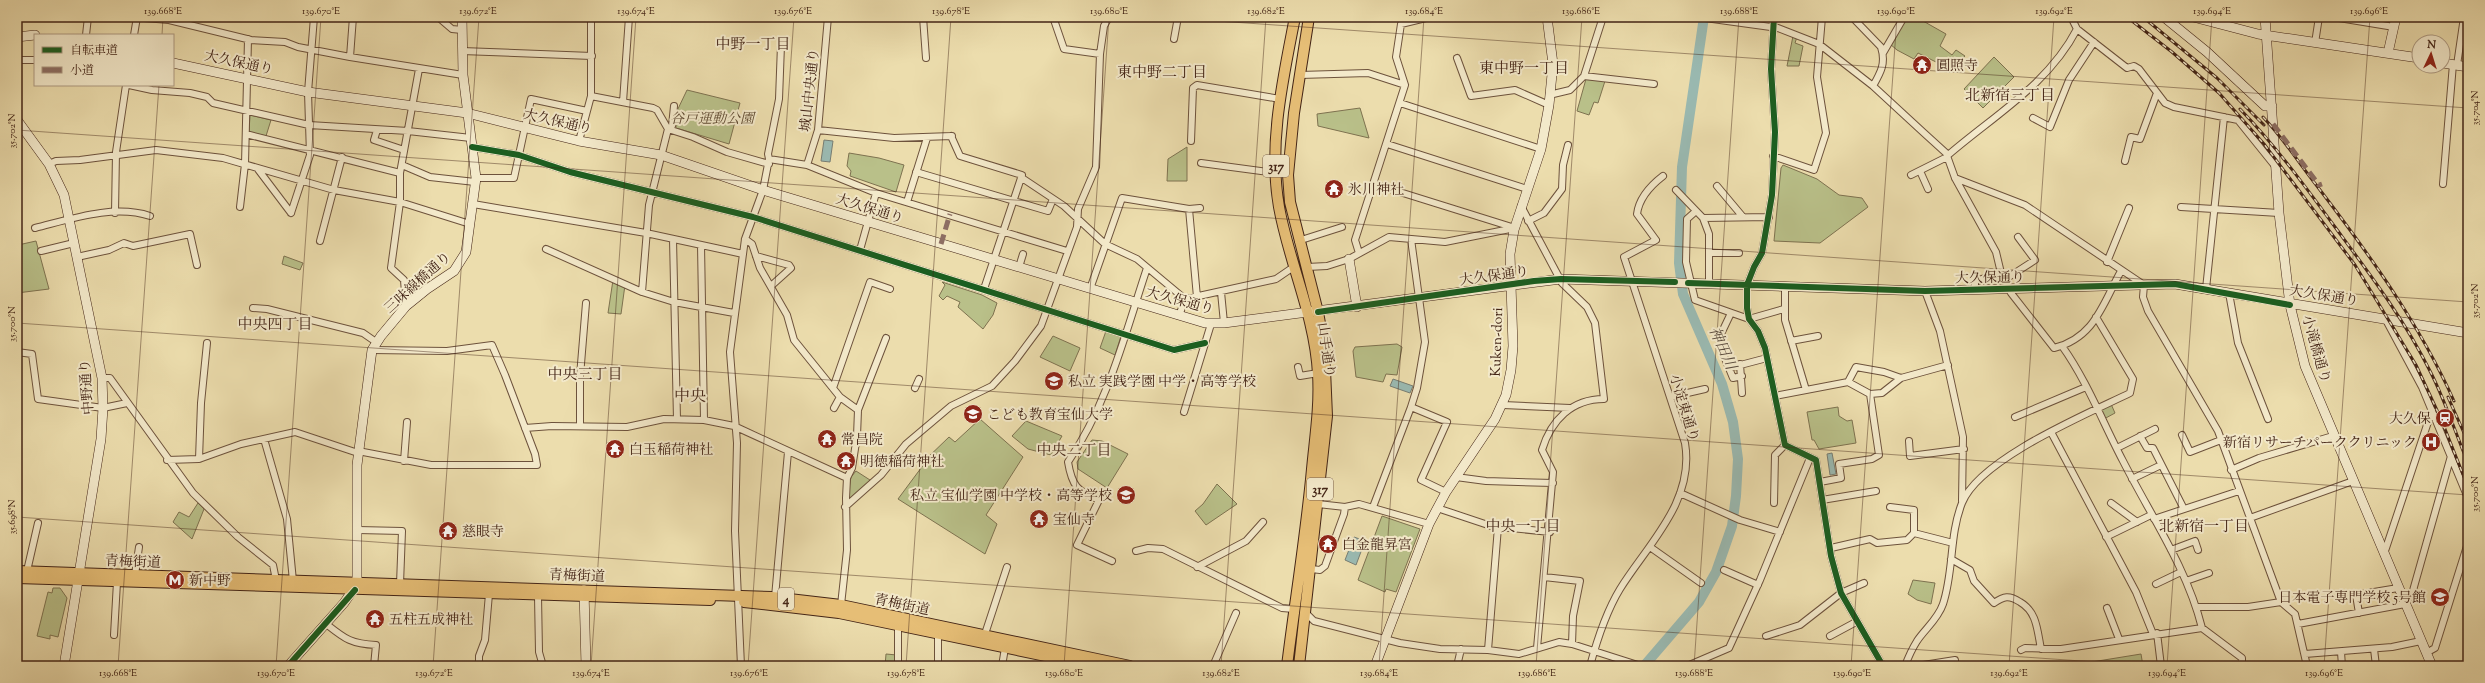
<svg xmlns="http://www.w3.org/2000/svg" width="2485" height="683" font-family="'Sorts Mill Goudy','Noto Serif JP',serif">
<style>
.green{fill:#b9c089;stroke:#7e7250}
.water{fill:#9abab2;stroke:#777e74}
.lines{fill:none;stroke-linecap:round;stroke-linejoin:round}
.river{stroke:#9abab2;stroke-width:10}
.street-casing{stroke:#6d523c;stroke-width:8}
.secondary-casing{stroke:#432416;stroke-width:10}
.primary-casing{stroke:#432416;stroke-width:12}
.street{stroke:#f3e9ca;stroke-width:6}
.secondary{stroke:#f3e9ca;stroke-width:9}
.primary{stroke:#e6be76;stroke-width:10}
.rail-casing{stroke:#432416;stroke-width:3}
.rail{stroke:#f3e9ca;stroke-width:1.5;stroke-dasharray:4.5;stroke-linecap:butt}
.quiet{stroke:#8d6e63;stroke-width:5;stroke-dasharray:10 5;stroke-linecap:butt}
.cycleway-casing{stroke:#f3e9ca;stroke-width:8}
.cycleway{stroke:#1b5e20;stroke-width:6}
.ticks{fill:none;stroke:#432416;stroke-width:1;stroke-opacity:0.45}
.labels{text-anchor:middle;stroke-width:4;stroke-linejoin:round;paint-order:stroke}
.shield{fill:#f3e9ca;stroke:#785f4c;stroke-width:1}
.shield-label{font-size:13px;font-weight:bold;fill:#432416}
.street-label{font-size:14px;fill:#432416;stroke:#f3e9ca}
.poi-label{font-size:14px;fill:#432416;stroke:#f3e9ca;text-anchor:start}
.park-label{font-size:14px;font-style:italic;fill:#604b33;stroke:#f3e9ca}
.neighbourhood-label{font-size:15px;fill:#432416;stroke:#f3e9ca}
.water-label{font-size:15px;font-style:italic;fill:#594a3d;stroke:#f3e9ca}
.quarter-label{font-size:16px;fill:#432416;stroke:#f3e9ca}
.neatline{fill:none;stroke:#432416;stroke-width:1.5}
.ticks-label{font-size:10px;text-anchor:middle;fill:#432416}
</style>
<rect width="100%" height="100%" fill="#ecddad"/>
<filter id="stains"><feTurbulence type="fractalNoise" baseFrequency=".005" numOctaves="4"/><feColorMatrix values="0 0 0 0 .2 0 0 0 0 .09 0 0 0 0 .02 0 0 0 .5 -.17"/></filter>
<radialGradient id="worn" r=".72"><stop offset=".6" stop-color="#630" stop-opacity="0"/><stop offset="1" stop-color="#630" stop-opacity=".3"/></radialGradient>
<path class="green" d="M1907,17H1916L1946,34L1940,46L1952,55L1956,50L1965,56L1949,73L1946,70L1948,68L1918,53L1914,59L1897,50L1890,44Z
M1793,36L1797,37L1795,43L1803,46L1799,66H1787Z
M1994,57L2014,77L1983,108L1964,89Z
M1586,79L1605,81L1598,103L1594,102L1589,115L1577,111Z
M687,90L740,103L729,144L676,128V113Z
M1360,108L1369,138L1318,126L1317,114Z
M250,115L271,120L266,136L249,132Z
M1187,147V181H1167L1168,159Z
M849,153L879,158L904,165L896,192L850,176L851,171L847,166Z
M1783,165L1817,179L1839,195L1862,198L1868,207L1820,243L1774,241L1781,168Z
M36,241L49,289L17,293L18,245Z
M284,256L303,263L300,270L282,264Z
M613,280L625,285L621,314L608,313Z
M942,282L982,295L997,303L993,315L983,329L958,307L960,302L947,296L943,300L939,296L945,285Z
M1106,331L1121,336L1115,355L1100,348Z
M1053,336L1080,348L1070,371L1040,357Z
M1397,344L1402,347L1397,375L1386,374L1383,382L1356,377L1353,351L1355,347Z
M2111,404L2115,413L2104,419L2100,410Z
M1838,407L1839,416L1847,421L1852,420L1856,443L1819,449L1814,440H1812L1807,412Z
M980,419L1023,457L986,515L997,524L985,554L898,499L924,464L922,463L949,437L955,442Z
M1026,421L1062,436L1051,455L1028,449L1012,436Z
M1092,440L1102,441L1128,454L1107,488L1078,469L1077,462Z
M856,471L870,480V483L850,501L847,499L851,477Z
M1217,484L1237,504L1206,525L1195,511L1203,504Z
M198,503L204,509L192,539L173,522L179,512L189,517Z
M1382,516L1420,529L1396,592L1386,589L1385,592L1358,580Z
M1913,580L1935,583L1931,604L1917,600L1908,594Z
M53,588H60L67,598L58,637L50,635V639L37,636L48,592L52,593Z
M886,654L897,655L896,666H885Z
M2141,654L2143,666H2067Z"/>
<path class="water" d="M824,140L833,141L830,162L821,161Z
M1393,379L1413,386L1410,393L1390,386Z
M1832,453L1836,474L1830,475L1827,454Z
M1354,537L1365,541L1356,565L1345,560Z"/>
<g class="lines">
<path class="river" d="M1644,666L1699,602L1716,572L1732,526L1736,496L1738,459L1733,422L1722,384L1683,294L1679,263L1682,167L1704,17"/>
<g class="street-casing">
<path id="street" d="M132,17L169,20L251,40L285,42L298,47L350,57L463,75
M438,17L452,29L462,30
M923,17L926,58
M1053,17L1064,49L1100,54
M1698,17L1778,28L1819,44L1873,86L1924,133L1946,153L1955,178L1996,252L2001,273L2011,293L2054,348C2095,338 2103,303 2121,271
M1774,17L1771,69L1775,132L1772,195L1762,253L1754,267L1747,285V308L1749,319L1758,331L1765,348L1785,445L1816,460L1831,556L1841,593L1883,666
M1852,17L1881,47C1886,63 1881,72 1873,86
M2071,17L2077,29L2127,68L2134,66L2139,69L2165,103L2174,107L2238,120L2275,166
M2333,17L2394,27
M86,35L88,17
M134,35L137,17
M1174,39L1178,17
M2315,43L2319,17
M462,51L592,56
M1883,53L1904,17
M350,57L353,17
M1457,58L1471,96L1515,90L1549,105
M17,60H35
M2457,65L2464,17
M1300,75L1368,73L1405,85
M1584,76L1654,84
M129,85L152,90L190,93L207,97L213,103L309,125L408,131L471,138
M1549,95L1570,90L1584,76L1603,17
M591,96L653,108L657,110L668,129L693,137L727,152L769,164
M623,102L629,17
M1400,103L1541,149
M2033,118L2050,127L2069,80L2094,42
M377,130L374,140L404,150
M818,130L894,138L952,136
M246,134L400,173
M951,136L960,156L1022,175L984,289
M579,141L591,96V17
M1191,141L1193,88L1197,85L1280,99
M1387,144L1527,189
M472,147L519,155L570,172L753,217L1174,350L1205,343
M1773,156L1814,170L1826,133L1817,77L1822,17
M1947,156C1993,116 2048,85 2077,29
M769,159L807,165L876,193L1067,251
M2125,161L2131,137L2140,139L2157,93
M1201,163L1276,173
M49,164L56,161L80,160L156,150L223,158L334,190L400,202L470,224
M402,165L430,177L475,182
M807,165L818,130L828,17
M257,168L291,213
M1920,171L1928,189
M916,172L1048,211L1053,199
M1911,175L1947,157
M476,178H514L531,99L587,111
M1022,178L1064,206L1105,244L1137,259L1185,299L1276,279L1295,266
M1955,178L2025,205L2144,285L2143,297L2148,311L2218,431L2281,602L2295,614L2307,666
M2443,184L2453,64
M1717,186L1743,217
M1676,190L1703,218L1709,234V284
M907,202L927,138
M473,204L646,233L743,254
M1521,206L1562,283L1587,307L1595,323L1604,399C1572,399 1551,420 1542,450L1553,472L1537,648
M240,207L245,164L248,39
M2181,207L2279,213
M1189,209L1197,297
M1696,211L1687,219L1686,262L1695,300L1749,319L1784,309
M115,213L116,152L126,85
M291,213L310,155L308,92L314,17
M1703,218L1769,217
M1528,221L1544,213L1562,189L1563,165L1568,145
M35,228C71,219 114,204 150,216
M673,239L677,419
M745,239L752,244L760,268L787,315L794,340L840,397L858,410
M1411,239L1425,342L1417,388L1411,407L1447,422L1421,480L1446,492
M320,241L342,157
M1298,241L1342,227
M701,245L704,420
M546,249L642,292L674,302L734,313
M860,250L876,193
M41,251L74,243
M1359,253L1355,240L1405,85L1396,57L1401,24L1430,17
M1709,253H1739
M756,256L789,265L791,268L771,286
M77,257L109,250L124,243L133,246L190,234L197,265
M2107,262L2129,208
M1019,267L1023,254
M1307,267L1327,266L1349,259L1389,237L1445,242L1515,228L1374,184
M2004,280L2035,260L2018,237
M1785,286V320L1806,390
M1090,289L1122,198L1189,209L1200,208
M1975,289V281L2001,273
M2206,289L2224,117
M1925,291L1940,331L1963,437L1962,501
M642,292L649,205L668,129L672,126L674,106
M1221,292L1224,323
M2229,293L2238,343L2268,419
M406,306L404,280L391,268L400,202V173L419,69
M253,308L267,309L363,333L376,342
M1179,316L1185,299
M2386,320L2422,387L2468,498
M1721,334L1731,313
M1791,341L1818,336
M2062,346C2087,381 2103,423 2123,461C2151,516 2187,568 2202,628
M17,352L32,354L38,399L103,408L127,403
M1724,356L1733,378L1742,376
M1740,364L1742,393
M1298,367L1300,376L1318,373
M1729,368L1767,358
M102,378H110L193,493L238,537L273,565L276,580
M1848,382L1856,367L1884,372L1901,378L1948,365
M833,388L870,282L890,289
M915,388L919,379
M1870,394L1882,393L1901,378
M1775,396L1848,382L1870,394L1879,455L1872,459L1839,464L1841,478L1820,482
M1670,397L1705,389
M1503,405L1570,408
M834,408L840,397
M1184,412L1211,324
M2015,417L2086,387
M580,426V376L586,303
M525,428L552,426L627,427L664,419L704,420L734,426L847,478
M2051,432L2136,592L2153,634
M2182,435L2190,452L2221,440
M2140,436L2147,448H2153L2184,509
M264,439L287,519L293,581
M1909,441L1910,456L1964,449
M2117,448L2155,429
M358,451L431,465H537L535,454L505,375L492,345L447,351L372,350
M199,459L201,403L207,343
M167,460L199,459L241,444L295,432L358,453
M404,461L407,422
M2231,470L2259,458L2333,436
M1456,477L1486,481L1553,483
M2132,479L2161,465
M1680,493L1740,520L1780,532
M1822,500L1876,491
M1774,503L1775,455L1785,445
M2111,503L2137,522
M1318,504L1345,507L1359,504L1429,524
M845,507L881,475L906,444L951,406L992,386L1015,361L1041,326L1077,227L1078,209L1096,167L1100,54L1104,26L1109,17
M1373,507L1411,407
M1437,508L1491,526L1550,532
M2250,518L2353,481
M2154,519L2239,491
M358,530L402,531L400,584
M1914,533L1953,543
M2106,537L2151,515
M1650,547L1701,583
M1831,548L1870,539L1877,543L1907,540L1914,533V510L1890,507
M2171,550L2195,541L2198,550
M1136,551L1148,548L1163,549L1282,608L1294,609
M2384,554L2432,410
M1951,559L1970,570L1974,581L1994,603C2004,596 2009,595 2020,602C2037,612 2037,629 2041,649
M1112,561L1077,545L1099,500C1077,491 1072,486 1068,462C1108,404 1125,334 1147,268
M1197,567L1246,541L1263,522
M1311,569L1320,570L1325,566L1344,514L1345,507
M1724,570L1758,585
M27,571L38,523
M135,575L139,547
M1544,577L1580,581L1573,616L1572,644
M2186,581L2209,573
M2156,584L2181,572
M538,596L539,652L543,666
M775,597L788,452
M841,605L847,550L846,498L847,478L852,468L857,436L858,410L886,338
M2197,607H2248L2281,602
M2107,608L2119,639
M1306,613L1314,621L1400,643L1440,649L1488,650L1519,654L1559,642L1572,644L1641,666
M2359,613L2356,595L2398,588
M325,623C344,638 350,644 376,645L374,666
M2298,624L2405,604L2412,594L2451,456
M2157,633L2161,666
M114,635L117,582
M1766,636L1800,625L1841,593L1864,583
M1830,636L1856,622
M984,637L1007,567
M2374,649L2376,666
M1488,650L1498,527
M2021,650L2025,648L2061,649L2202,628L2242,658V666
M2341,652L2342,666
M2426,653L2435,648L2468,543
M2305,654L2392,647L2421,641
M479,666V656L485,640L489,594
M741,666L735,531L737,443L730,352L745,239L763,190L769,159L768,154L779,99L781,45
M898,666V626
M938,666V634
M1002,666L1005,648
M1213,666L1236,613
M1457,666L1461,649
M1590,666C1597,640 1606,612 1620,589C1647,545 1695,502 1685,443L1624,257L1656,240L1637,214C1639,198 1650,186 1663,176
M1687,666L1729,648L1760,580L1810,458
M1905,666C1908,658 1912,649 1917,641C1925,629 1938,619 1943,604C1954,571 1949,536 1962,503C1979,459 2087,414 2130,393L2133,379L2096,317
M1917,666L1955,660V666"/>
</g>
<g class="secondary-casing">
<path id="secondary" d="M2164,17L2207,52L2265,106H2272
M2193,17L2258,34L2419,58
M2265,17L2279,213L2290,305L2305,366L2432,666
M17,37L35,35
M2388,53L2396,17
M173,63L308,92L467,113L579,141L661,155L763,190L1205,323H1224L1561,279L1925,291L2175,284L2468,333
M2443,63L2468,67
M17,120L49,164L64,195L102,378L103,408L101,439L64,666
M1349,259L1357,307
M584,590L586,666
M288,666L344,603L357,584V465L372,350L381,336L406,306L427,289L454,271L466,252L476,178L463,75L462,17
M1375,666L1429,524L1446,492L1495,419L1506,395L1511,370L1513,346L1510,254L1514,230L1541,149L1549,105L1553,64L1547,17"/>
</g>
<g class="primary-casing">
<path id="primary" d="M17,571L772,597L841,605L1130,666
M17,578L710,600
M744,602L839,613L1094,666
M1287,666C1295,601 1306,535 1312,469C1315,437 1320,406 1318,374C1315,316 1289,263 1279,207C1268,144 1283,79 1295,17
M1299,666L1327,416L1324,346L1318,312L1290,202L1288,175L1294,113L1309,17"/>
</g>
<use href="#street" class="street"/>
<use href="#secondary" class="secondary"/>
<use href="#primary" class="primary"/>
<g class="rail-casing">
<path id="rail" d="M2127,17L2172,52L2219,93L2264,144L2355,265L2416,365L2441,419L2468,487
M2143,17L2217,78L2264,125
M2240,109C2275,145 2305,186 2335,227C2369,273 2404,319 2430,371C2445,400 2455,432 2468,463
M2263,117C2283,138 2299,163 2317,186C2369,254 2419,323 2454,401
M2448,397L2468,442"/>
</g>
<use href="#rail" class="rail"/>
<path class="quiet" d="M2273,124L2319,185L2322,184
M941,244L950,214"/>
<g class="cycleway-casing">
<path id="cycleway" d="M1774,17L1771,69L1775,132L1772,195L1762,253L1754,267L1747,285V308L1749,319L1758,331L1765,348L1785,445L1816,460L1831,556L1841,593L1883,666
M472,147L519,155L570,172L753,217L1174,350L1205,343
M1688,283L1925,291L2175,284L2290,305
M1318,312L1534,281L1561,279L1675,282
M288,666L355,590"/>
</g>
<use href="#cycleway" class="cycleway"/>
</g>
<path class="ticks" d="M1160,17L2468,108M162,35L163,17M17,130L2468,302M17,323L2468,495M17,517L2153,666M118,666L159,85M276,666L321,17M433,666L479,17M591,666L636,17M748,666L794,17M906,666L951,17M1064,666L1109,17M1221,666L1266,17M1379,666L1424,17M1536,666L1582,17M1694,666L1739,17M1851,666L1897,17M2009,666L2054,17M2167,666L2212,17M2324,666L2370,17"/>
<defs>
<g id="temple-disc" transform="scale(1)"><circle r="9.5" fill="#8f2418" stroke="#f3e9ca"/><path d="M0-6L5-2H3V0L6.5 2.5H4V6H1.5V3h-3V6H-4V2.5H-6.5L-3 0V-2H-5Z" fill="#fff"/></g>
<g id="school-disc" transform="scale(1)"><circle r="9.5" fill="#8f2418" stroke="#f3e9ca"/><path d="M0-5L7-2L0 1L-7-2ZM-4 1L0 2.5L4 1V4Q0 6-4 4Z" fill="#fff"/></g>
<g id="university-disc" transform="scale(1)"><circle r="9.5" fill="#8f2418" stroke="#f3e9ca"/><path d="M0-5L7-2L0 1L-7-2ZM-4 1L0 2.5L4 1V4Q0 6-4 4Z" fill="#fff"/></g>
<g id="station-disc" transform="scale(1)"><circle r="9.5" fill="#8f2418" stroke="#f3e9ca"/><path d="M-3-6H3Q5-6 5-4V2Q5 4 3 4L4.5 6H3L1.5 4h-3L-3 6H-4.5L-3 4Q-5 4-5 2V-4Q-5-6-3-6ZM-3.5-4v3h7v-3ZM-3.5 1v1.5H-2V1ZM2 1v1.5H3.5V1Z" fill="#fff"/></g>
<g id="hospital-disc" transform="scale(1)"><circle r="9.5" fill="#8f2418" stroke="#f3e9ca"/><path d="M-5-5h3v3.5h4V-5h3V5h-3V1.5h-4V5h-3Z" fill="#fff"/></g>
<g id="metro-disc" transform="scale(1)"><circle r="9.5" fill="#8f2418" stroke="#f3e9ca"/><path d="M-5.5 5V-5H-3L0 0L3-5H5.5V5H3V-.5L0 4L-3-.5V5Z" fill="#fff"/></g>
</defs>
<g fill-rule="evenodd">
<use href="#temple-disc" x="1922" y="65"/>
<use href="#temple-disc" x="1334" y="189"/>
<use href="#school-disc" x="1054" y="381"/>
<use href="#university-disc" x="973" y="414"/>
<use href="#station-disc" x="2445" y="418"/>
<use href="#temple-disc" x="827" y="439"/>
<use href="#hospital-disc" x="2431" y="442"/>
<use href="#temple-disc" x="615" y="449"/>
<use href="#temple-disc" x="846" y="461"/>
<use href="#school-disc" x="1126" y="495"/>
<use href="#temple-disc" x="1039" y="519"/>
<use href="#temple-disc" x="448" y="531"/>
<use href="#temple-disc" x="1328" y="544"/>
<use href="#metro-disc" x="175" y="580"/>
<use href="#university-disc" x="2440" y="597"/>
<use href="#temple-disc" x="375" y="619"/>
</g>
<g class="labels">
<g class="shield">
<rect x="1263" y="155" width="26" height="22" rx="3"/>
<rect x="1307" y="478" width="26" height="22" rx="3"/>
<rect x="778" y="588" width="16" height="22" rx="3"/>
</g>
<g class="shield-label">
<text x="1276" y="171">317</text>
<text x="1320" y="494">317</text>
<text x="786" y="604">4</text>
</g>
<g class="street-label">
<text transform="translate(239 62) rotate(12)" y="5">大久保通り</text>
<text transform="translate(809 90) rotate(-84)" y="5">城山中央通り</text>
<text transform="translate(558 121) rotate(13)" y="5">大久保通り</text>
<text transform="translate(870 208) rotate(17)" y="5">大久保通り</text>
<text transform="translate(1494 275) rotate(-8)" y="5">大久保通り</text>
<text transform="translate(1990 277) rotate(-1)" y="5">大久保通り</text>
<text transform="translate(417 282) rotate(-42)" y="5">三味線橋通り</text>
<text transform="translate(2324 295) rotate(9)" y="5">大久保通り</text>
<text transform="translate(1180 300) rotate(15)" y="5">大久保通り</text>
<text transform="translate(1496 342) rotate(-88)" y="5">Kuken-dori</text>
<text transform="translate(2317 349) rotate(74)" y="5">小滝橋通り</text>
<text transform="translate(1327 350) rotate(82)" y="5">山手通り</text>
<text transform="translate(86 387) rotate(-94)" y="5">中野通り</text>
<text transform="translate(1685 408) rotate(73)" y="5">小淀東通り</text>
<text transform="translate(133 561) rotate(2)" y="5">青梅街道</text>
<text transform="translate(577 575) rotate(2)" y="5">青梅街道</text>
<text transform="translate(902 604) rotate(12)" y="5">青梅街道</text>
</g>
<g class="poi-label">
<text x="1936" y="70">圓照寺</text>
<text x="1348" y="194">氷川神社</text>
<text x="1068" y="386">私立 実践学園 中学・高等学校</text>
<text x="987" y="419">こども教育宝仙大学</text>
<text x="2431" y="423" text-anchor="end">大久保</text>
<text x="841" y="444">常昌院</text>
<text x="2417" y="447" text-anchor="end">新宿リサーチパーククリニック</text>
<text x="629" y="454">白玉稲荷神社</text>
<text x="860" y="466">明徳稲荷神社</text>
<text x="1112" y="500" text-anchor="end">私立 宝仙学園 中学校・高等学校</text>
<text x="1053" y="524">宝仙寺</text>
<text x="462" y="536">慈眼寺</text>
<text x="1342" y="549">白金龍昇宮</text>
<text x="189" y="585">新中野</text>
<text x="2426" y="602" text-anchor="end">日本電子専門学校 5号館</text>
<text x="389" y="624">五柱五成神社</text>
</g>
<g class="park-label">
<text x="712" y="123">谷戸運動公園</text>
</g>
<g class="neighbourhood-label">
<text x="753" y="49">中野一丁目</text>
<text x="1524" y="73">東中野一丁目</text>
<text x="1162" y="77">東中野二丁目</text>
<text x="2010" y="100">北新宿三丁目</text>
<text x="275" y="329">中央四丁目</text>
<text x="585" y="379">中央三丁目</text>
<text x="1074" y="455">中央二丁目</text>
<text x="1523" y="531">中央一丁目</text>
<text x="2204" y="531">北新宿一丁目</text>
</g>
<g class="water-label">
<text transform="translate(1723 348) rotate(66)" y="5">神田川</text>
</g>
<g class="quarter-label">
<text x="690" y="401">中央</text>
</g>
</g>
<rect width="2485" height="683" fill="none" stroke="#ecddad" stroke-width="44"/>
<rect x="34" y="34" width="140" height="52" fill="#f3e9ca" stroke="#ad9a82"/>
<rect x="42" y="47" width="20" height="6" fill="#1b5e20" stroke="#ad9a82"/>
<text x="70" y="54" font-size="12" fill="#432416">自転車道</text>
<rect x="42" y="67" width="20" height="6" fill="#8d6e63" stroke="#ad9a82"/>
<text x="70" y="74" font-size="12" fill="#432416">小道</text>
<g transform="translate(2431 54) rotate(4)"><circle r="19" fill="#f3e9ca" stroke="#ad9a82"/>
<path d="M0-3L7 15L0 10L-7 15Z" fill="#8f2418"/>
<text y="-6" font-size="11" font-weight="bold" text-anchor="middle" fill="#432416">N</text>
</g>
<rect x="22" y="22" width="2441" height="639" class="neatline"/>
<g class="ticks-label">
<text x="163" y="14">139.668°E</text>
<text x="321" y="14">139.670°E</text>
<text x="478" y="14">139.672°E</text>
<text x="636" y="14">139.674°E</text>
<text x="793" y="14">139.676°E</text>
<text x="951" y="14">139.678°E</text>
<text x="1109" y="14">139.680°E</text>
<text x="1266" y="14">139.682°E</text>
<text x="1424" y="14">139.684°E</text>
<text x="1581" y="14">139.686°E</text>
<text x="1739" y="14">139.688°E</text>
<text x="1896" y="14">139.690°E</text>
<text x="2054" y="14">139.692°E</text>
<text x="2212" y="14">139.694°E</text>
<text x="2369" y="14">139.696°E</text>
<text transform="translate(2474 108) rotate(-90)" y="4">35.704°N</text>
<text transform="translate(11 131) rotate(-90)" y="4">35.702°N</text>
<text transform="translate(2474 301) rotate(-90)" y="4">35.702°N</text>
<text transform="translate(11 324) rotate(-90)" y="4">35.700°N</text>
<text transform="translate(2474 494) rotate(-90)" y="4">35.700°N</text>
<text transform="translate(11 517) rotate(-90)" y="4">35.698°N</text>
<text x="118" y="676">139.668°E</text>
<text x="276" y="676">139.670°E</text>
<text x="434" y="676">139.672°E</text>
<text x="591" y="676">139.674°E</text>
<text x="749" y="676">139.676°E</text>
<text x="906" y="676">139.678°E</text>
<text x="1064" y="676">139.680°E</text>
<text x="1221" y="676">139.682°E</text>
<text x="1379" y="676">139.684°E</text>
<text x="1537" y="676">139.686°E</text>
<text x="1694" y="676">139.688°E</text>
<text x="1852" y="676">139.690°E</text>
<text x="2009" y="676">139.692°E</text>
<text x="2167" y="676">139.694°E</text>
<text x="2324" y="676">139.696°E</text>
</g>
<rect width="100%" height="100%" filter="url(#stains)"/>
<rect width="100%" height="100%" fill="url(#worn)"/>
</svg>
